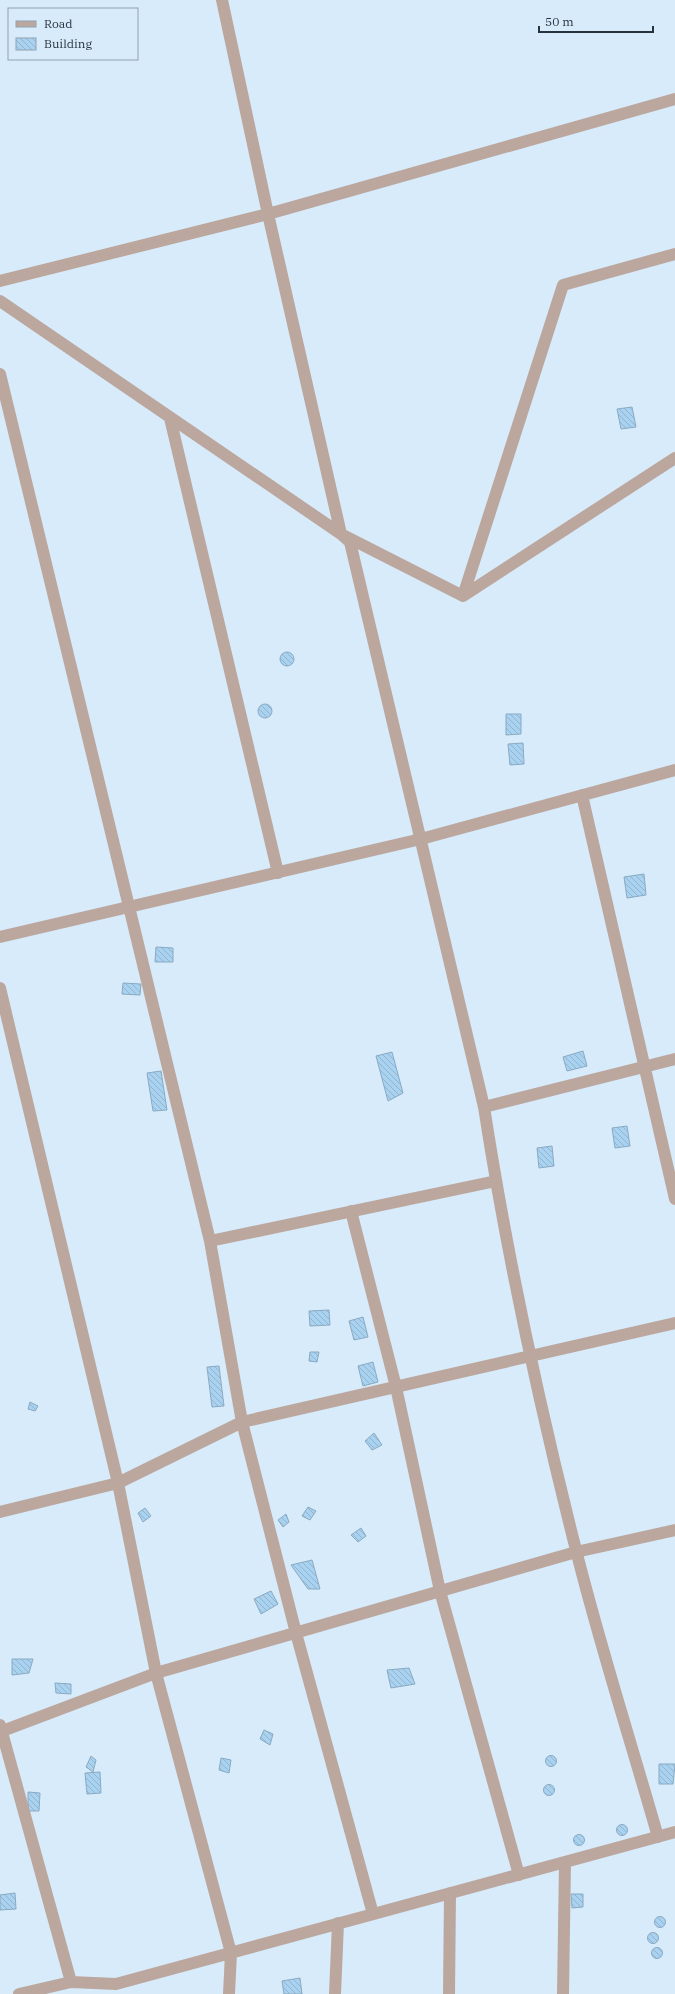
<svg xmlns="http://www.w3.org/2000/svg" width="675" height="1994" font-family="'IBM Plex Serif',serif">
<style>
.building{fill:url(#building-back-hatch);stroke:#8aaac2}
.lines{fill:none;stroke-linecap:round;stroke-linejoin:round}
.street{stroke:#bca79f;stroke-width:12}
</style>
<defs>
<pattern id="building-back-hatch" width="6" height="6" patternUnits="userSpaceOnUse"><rect width="6" height="6" fill="#a9d1f0"/><path d="M-1 5l2 2M0 0l6 6M5-1l2 2" fill="none" stroke="#91b4cf"/></pattern>
</defs>
<rect width="100%" height="100%" fill="#d7ebfa"/>
<path class="building" d="M632,407L636,427L621,429L617,409Z
M280 659a7 7 0 1 1 14 0a7 7 0 1 1-14 0Z
M258 711a7 7 0 1 1 14 0a7 7 0 1 1-14 0Z
M506,714H521V734L506,735Z
M523,743L524,764L510,765L508,744Z
M644,874L646,895L627,898L624,877Z
M156,947L173,948V962H155Z
M123,983L141,984L140,995L122,994Z
M583,1051L587,1066L567,1071L563,1057Z
M392,1052L403,1093L388,1101L376,1056Z
M161,1071L167,1110L153,1111L147,1073Z
M627,1126L630,1146L615,1148L612,1128Z
M552,1146L554,1166L539,1168L537,1148Z
M329,1310L330,1325L310,1326L309,1311Z
M363,1317L368,1337L354,1340L349,1321Z
M310,1352H319L317,1362L309,1361Z
M373,1362L378,1382L363,1386L358,1366Z
M219,1366L224,1406L212,1407L207,1367Z
M30,1402L38,1406L35,1411L28,1409Z
M374,1433L382,1445L372,1450L365,1441Z
M308,1507L316,1511L310,1520L302,1516Z
M145,1508L151,1516L143,1522L138,1513Z
M286,1514L289,1522L283,1527L278,1520Z
M361,1528L366,1536L358,1542L351,1535Z
M312,1560L320,1589H308L291,1565Z
M271,1591L278,1604L261,1614L254,1599Z
M12,1659H33L29,1673L12,1675Z
M409,1668L415,1684L391,1688L387,1670Z
M55,1683L71,1684V1694L56,1693Z
M264,1730L273,1734L270,1745L260,1739Z
M545.5 1761a5.5 5.5 0 1 1 11 0a5.5 5.5 0 1 1-11 0Z
M91,1756L96,1760L93,1772L86,1767Z
M221,1758L231,1760L229,1773L219,1770Z
M659,1764H675L673,1784H659Z
M100,1772L101,1793L87,1794L85,1773Z
M543.5 1790a5.5 5.5 0 1 1 11 0a5.5 5.5 0 1 1-11 0Z
M28,1792L40,1793L39,1811H28Z
M616.5 1830a5.5 5.5 0 1 1 11 0a5.5 5.5 0 1 1-11 0Z
M573.5 1840a5.5 5.5 0 1 1 11 0a5.5 5.5 0 1 1-11 0Z
M15,1893L16,1909L0,1910V1895Z
M571,1894H583V1907L572,1908Z
M654.5 1922a5.5 5.5 0 1 1 11 0a5.5 5.5 0 1 1-11 0Z
M647.5 1938a5.5 5.5 0 1 1 11 0a5.5 5.5 0 1 1-11 0Z
M651.5 1953a5.5 5.5 0 1 1 11 0a5.5 5.5 0 1 1-11 0Z
M300,1978L302,1994H284L282,1981Z"/>
<g class="lines">
<path class="street" d="M222,0L268,214L341,534L463,596L675,458
M0,281L268,214L675,99
M0,301L341,534L350,542L484,1107C507,1256 539,1404 576,1550C600,1646 631,1742 658,1837
M0,374L210,1241L242,1422L296,1633L373,1914
M170,418L278,873
M463,596L563,285L675,254
M582,795L675,1199
M0,937L421,839L675,770
M0,988L118,1483L156,1673L231,1953L229,1994
M484,1107L675,1059
M351,1211L396,1387L440,1591L519,1875
M210,1241L496,1181
M0,1512L118,1483L242,1422L675,1323
M0,1725L71,1982
M0,1732L156,1673L576,1552L675,1530
M19,1994L71,1982L116,1984L675,1832
M335,1994L338,1923
M449,1994L450,1893
M563,1994L565,1862"/>
</g>
<rect x="8" y="8" width="130" height="52" fill="#d7ebfa" stroke="#91a2af"/>
<rect x="16" y="21" width="20" height="6" fill="#bca79f" stroke="#91a2af"/>
<text x="44" y="28" font-size="12" fill="#27343e">Road</text>
<rect x="16" y="38" width="20" height="12" fill="url(#building-back-hatch)" stroke="#91a2af"/>
<text x="44" y="48" font-size="12" fill="#27343e">Building</text>
<path d="M539 26v6h114v-6" fill="none" stroke="#27343e" stroke-width="2"/>
<text x="545" y="26" font-size="12" fill="#27343e" stroke="#d7ebfa" stroke-width="3" paint-order="stroke">50 m</text>
</svg>
